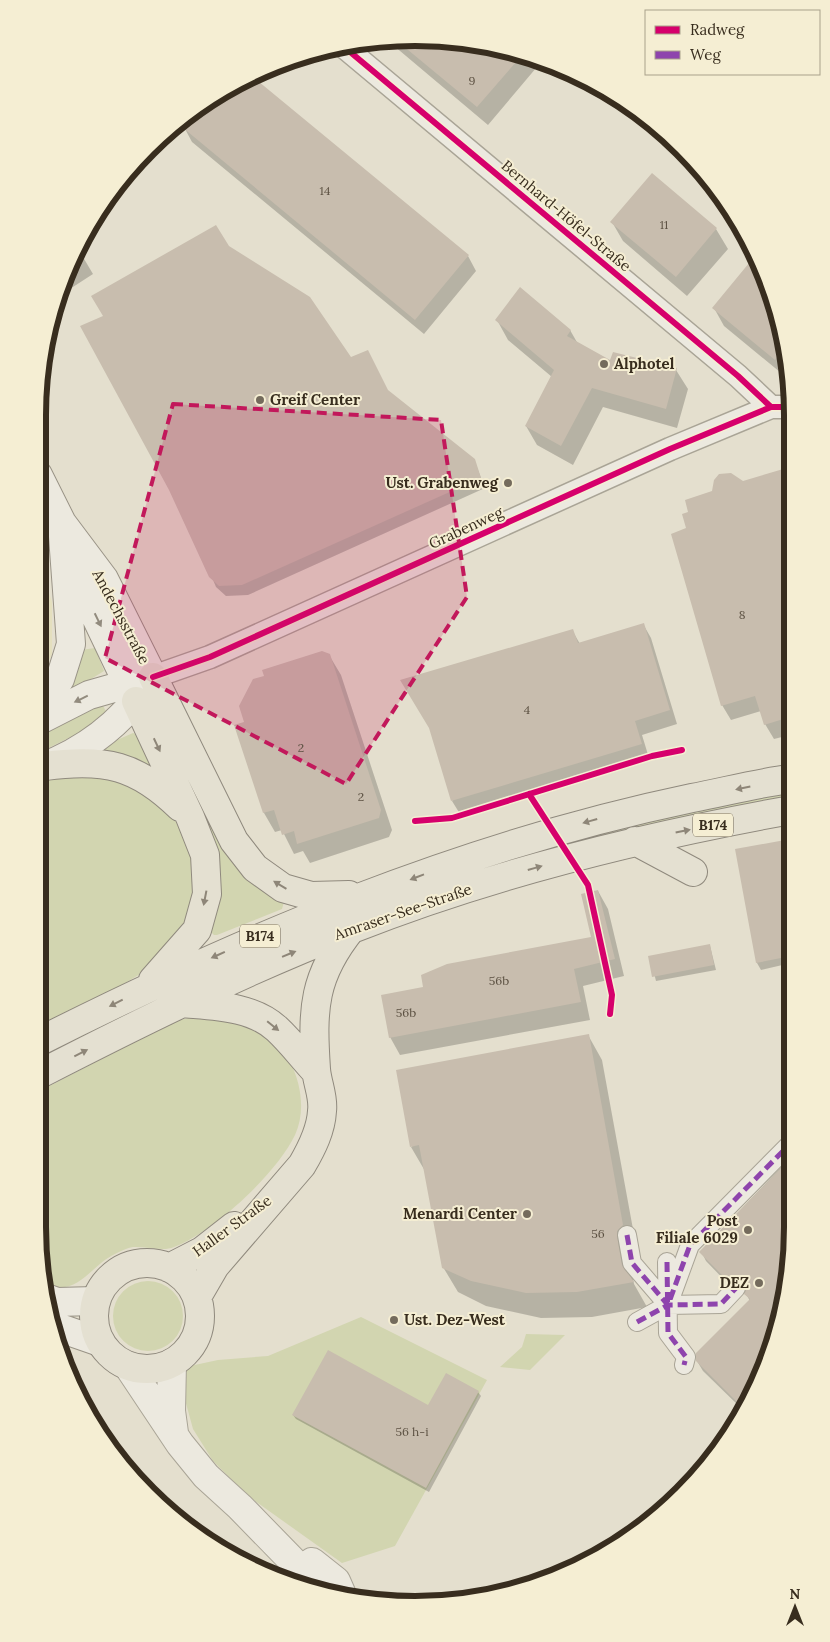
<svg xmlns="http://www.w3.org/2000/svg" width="830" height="1642" font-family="Lora,serif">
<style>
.farmland{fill:#e4dfbe}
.green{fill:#d2d5b0}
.shadow{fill:#0003}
.building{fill:#c8bdae}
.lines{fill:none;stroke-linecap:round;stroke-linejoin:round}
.pedestrian-casing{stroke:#a9a496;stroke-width:20}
.minor-casing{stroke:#a9a496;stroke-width:25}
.tertiary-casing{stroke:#a9a496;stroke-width:30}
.secondary-casing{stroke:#999386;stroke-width:30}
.primary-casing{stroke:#8f897d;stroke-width:30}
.pedestrian{stroke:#ece9df;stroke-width:18}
.minor{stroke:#ece9df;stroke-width:22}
.tertiary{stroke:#ece9df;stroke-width:28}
.secondary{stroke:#ece9df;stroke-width:28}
.primary{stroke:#e4e0d1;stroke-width:28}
.quiet{stroke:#8e44ad;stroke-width:5;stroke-dasharray:10 5;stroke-linecap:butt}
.cycleway-casing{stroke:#f5eed3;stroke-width:9}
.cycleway{stroke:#d6006c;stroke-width:6}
.oneway{fill:#928b7e}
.oneway2{fill:#8e8678}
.marked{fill:#c2185b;fill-opacity:0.2;stroke:#c2185b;stroke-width:4;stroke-dasharray:10 6;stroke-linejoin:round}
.poi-dot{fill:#746b5c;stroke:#f5eed3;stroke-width:2}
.labels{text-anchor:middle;stroke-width:4;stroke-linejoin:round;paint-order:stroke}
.number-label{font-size:12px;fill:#5c5142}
.shield{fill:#f5eed3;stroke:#716754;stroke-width:1}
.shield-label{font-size:14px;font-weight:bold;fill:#382d1e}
.street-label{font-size:15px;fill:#382d1e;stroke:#f5eed3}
.poi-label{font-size:15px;font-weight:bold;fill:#382d1e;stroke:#f5eed3;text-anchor:end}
.rim{fill:none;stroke:#382d1e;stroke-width:6}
</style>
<rect width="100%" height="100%" fill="#e4dfce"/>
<path class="farmland" d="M38,561L52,602V654L38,683Z"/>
<path class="green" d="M95,648L104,671L70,692L68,687L81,650Z
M102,704L108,715L87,729L38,753V738L77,714Z
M133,733L136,734L154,768L103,757L101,747Z
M175,745L284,902L282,909L217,935H214L211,932C214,917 220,903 221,887C224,840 189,789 168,748Z
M64,776H115L177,816L198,870L190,923L150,968L122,985L38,1027V782Z
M790,791V797L242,961L158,999L38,1059V1054L154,996L438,880L619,827Z
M205,1014C218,1018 254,1024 263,1030C294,1052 311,1100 295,1135C277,1173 214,1232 174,1247C163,1252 146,1246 133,1247C127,1248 121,1251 115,1254C91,1265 80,1295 47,1286L38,1227V1092L172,1022Z
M113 1316a35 35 0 1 1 70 0a35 35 0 1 1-70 0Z
M361,1317L487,1380L395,1546L342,1563L248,1496L213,1461L193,1429L184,1396L183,1374L190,1366L218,1360L268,1356Z
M526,1334L565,1335L530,1370L500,1367L522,1347Z"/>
<path class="shadow" d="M439,38L512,50L542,61L488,125L387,40Z
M184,127L468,256L476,271L424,334L192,142Z
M652,175L716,229L728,249L687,296L623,241L612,222Z
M77,247L93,274L59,296V295Z
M229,247L388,392L474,460L485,488L248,595L226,596L216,587L104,317Z
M755,258L772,293L789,366V372L786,377L724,326L714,308Z
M497,320L570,330L578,344L611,362L676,370L688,389L677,428L603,407L573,465L537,445L526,426L552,377L508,340Z
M790,469V735L774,739L765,724L761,711L731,720L722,705L688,529L690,513L713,492Z
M643,624L651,638L677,724L642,735L649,758L460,814L452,801L572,630L580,644Z
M329,655L341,675L392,830L389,837L310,863L303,851L294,854L282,830L275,832L264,813L245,723Z
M784,842L788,849L791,862V963L761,970L757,963L737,850Z
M598,891L608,909L624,976L583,986L590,1020L400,1055L390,1037L425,988L593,938Z
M710,946L716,970L656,981L650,957Z
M588,1035L602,1060L637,1251L630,1262L634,1284L647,1307L592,1317L541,1318L486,1306L458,1292L443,1267L425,1171L411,1147Z
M791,1157L792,1251L754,1394L742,1409L703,1371L697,1361L750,1301L746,1294L747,1288L744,1287L734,1290L706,1261L701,1251Z
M478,1392L481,1396L429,1492L296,1419L293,1415L429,1406Z"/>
<path class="building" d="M439,38L512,50L523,54L477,107L396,40Z
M252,76L469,255L415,320L182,127L197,109L226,88Z
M652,173L717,228L676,277L610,222Z
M216,225L229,246L310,297L351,357L368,350L388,390L475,459L481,478L242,585L219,586L209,577L169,490L80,326L103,316L91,296Z
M754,257L772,293L785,348L775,360L712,308Z
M520,287L571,330L567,336L610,360L613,352L677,368L666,409L592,388L561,446L525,426L554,370L495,320Z
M790,467V717L764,725L755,696L721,706L671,534L686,528L682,514L688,512L685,500L712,491L714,480L719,474L731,473L743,481Z
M644,623L670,710L635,721L642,744L451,801L429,728L400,680L573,629L578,643Z
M322,651L330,654L381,810L379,818L297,844L294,831L282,835L274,810L263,813L234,725L244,722L239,706L253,679L264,676L262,670Z
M785,840L791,873V956L756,963L735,849Z
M598,890L615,959L574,969L581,1002L389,1038L381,995L423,987L421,975L447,964L591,937L581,894Z
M710,944L714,965L652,977L648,956Z
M589,1034L623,1225L617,1231V1236L622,1265L634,1282L577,1292L526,1293L471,1281L442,1268L419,1145L410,1147L396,1070Z
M791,1158L792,1251L780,1324L754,1394L743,1408L696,1361V1353L750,1299L744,1294L746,1285L738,1278L728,1281L699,1252Z
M328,1350L428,1405L446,1373L479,1391L426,1488L292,1415Z"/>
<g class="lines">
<g class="pedestrian-casing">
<path id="pedestrian" d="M627,1235L632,1263L668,1305L690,1245L791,1143
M667,1262L668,1333L686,1357L684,1365
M637,1322L668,1305L721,1304L736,1288"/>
</g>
<g class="minor-casing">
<path id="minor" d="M343,46L738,376L771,407
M153,677L210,657L670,449L771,407H789"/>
</g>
<g class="tertiary-casing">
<path id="tertiary" d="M172,1363L171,1411L174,1433
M128,1366L180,1444L206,1476L240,1507L320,1589
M312,1562L336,1581L343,1597"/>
</g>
<g class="secondary-casing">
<path id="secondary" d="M38,475L62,523L104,579L153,677
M75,567L80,584L136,701
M38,708L60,679L71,644L62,523
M38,721L89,695L145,679
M42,767C84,751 120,724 146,687
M49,1299L57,1302L95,1301
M54,1326L100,1342"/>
</g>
<g class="primary-casing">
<path id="primary" d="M153,677L234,841L255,868L283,888L311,896L349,895
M136,701L190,817L205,855L207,894L197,930L153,980
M45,766C105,758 137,765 180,807
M635,841L693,872
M182,1003C215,1006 252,1006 277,1029C291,1042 303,1058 316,1072
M38,1042C246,937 462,846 692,798C724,792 757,783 790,779
M38,1075C141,1022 244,971 352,929C493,873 641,837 791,810
M94 1316a53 53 0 1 1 106 0a53 53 0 1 1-106 0Z
M169,1268L202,1251L234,1226
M197,1297L215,1266L302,1165C312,1148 321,1130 322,1111C324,1097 317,1083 316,1069C312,1009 313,976 352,928"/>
</g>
<use href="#pedestrian" class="pedestrian"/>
<use href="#minor" class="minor"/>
<use href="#tertiary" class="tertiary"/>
<use href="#secondary" class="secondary"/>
<use href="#primary" class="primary"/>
<path class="quiet" d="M627,1235L632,1263L668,1305L690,1245L791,1143
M667,1262L668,1333L686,1357L684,1365
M637,1322L668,1305L721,1304L736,1288"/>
<g class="cycleway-casing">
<path id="cycleway" d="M343,46L738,376L771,407
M153,677L210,657L670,449L771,407H789
M529,794L588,885L612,995L610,1014
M415,821L452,818L652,756L682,750"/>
</g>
<use href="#cycleway" class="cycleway"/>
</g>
<defs><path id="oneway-solid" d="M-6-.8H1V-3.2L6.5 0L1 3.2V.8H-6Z" transform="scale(1.25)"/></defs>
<g class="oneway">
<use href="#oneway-solid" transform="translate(98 620) rotate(64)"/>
<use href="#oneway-solid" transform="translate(81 699) rotate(154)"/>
</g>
<g class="oneway2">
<use href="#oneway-solid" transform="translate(157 745) rotate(65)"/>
<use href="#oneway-solid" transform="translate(743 788) rotate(168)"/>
<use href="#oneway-solid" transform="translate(590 821) rotate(164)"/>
<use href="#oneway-solid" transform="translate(683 831) rotate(-11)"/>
<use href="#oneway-solid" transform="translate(535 868) rotate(-16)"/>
<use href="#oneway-solid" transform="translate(417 877) rotate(159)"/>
<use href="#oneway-solid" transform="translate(280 885) rotate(-149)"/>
<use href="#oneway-solid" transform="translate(205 898) rotate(101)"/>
<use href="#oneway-solid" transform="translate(289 954) rotate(-22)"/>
<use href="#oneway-solid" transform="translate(218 955) rotate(156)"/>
<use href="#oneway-solid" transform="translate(116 1003) rotate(153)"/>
<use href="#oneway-solid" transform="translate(273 1026) rotate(39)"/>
<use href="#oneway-solid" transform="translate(81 1053) rotate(-27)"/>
</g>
<path class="marked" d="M173,404L441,420L467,597L346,784L105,658Z"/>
<g class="poi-dot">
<circle cx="604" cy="364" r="5"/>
<circle cx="260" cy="400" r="5"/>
<circle cx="508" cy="483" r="5"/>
<circle cx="527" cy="1214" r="5"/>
<circle cx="748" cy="1230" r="5"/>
<circle cx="759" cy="1283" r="5"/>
<circle cx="394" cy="1320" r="5"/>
</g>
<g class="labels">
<g class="number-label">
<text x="472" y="85">9</text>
<text x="325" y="195">14</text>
<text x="664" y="229">11</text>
<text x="742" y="619">8</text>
<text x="527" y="714">4</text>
<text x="301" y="752">2</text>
<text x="361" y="801">2</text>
<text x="499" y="985">56b</text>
<text x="406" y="1017">56b</text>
<text x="598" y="1238">56</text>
<text x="412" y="1436">56 h-i</text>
</g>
<g class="shield">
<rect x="693" y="813.5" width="40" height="23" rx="4"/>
<rect x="240" y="924.5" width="40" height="23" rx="4"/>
</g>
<g class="shield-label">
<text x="713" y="830">B174</text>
<text x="260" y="941">B174</text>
</g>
<g class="street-label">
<text transform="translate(566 216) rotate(40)" y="5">Bernhard-Höfel-Straße</text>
<text transform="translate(466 528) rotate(-25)" y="5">Grabenweg</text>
<text transform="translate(121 617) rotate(62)" y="5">Andechsstraße</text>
<text transform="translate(403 912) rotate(-19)" y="5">Amraser-See-Straße</text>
<text transform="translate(232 1226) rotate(-36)" y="5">Haller Straße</text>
</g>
<g class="poi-label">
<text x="614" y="369" text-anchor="start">Alphotel</text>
<text x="270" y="405" text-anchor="start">Greif Center</text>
<text x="498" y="488">Ust. Grabenweg</text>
<text x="517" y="1219">Menardi Center</text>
<text x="738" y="1226">Post<tspan x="738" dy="17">Filiale 6029</tspan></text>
<text x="749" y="1288">DEZ</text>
<text x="404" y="1325" text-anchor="start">Ust. Dez-West</text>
</g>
</g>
<path d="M0 0H830V1642H0ZM415 46H415A369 369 0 0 1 784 415V1227A369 369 0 0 1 415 1596H415A369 369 0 0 1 46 1227V415A369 369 0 0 1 415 46Z" fill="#f5eed3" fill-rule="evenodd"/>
<path class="rim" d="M415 46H415A369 369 0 0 1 784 415V1227A369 369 0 0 1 415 1596H415A369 369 0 0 1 46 1227V415A369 369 0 0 1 415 46Z"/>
<rect x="645" y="10" width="175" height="65" fill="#f5eed3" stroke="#a9a18b"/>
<rect x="655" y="26" width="25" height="8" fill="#d6006c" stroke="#a9a18b"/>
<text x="690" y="35" font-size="15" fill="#382d1e">Radweg</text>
<rect x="655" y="51" width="25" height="8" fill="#8e44ad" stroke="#a9a18b"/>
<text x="690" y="60" font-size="15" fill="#382d1e">Weg</text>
<g transform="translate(795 1607)" stroke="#f5eed3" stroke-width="4" paint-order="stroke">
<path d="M0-4L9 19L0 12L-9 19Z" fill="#382d1e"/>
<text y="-8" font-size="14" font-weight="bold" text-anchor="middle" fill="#382d1e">N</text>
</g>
</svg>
